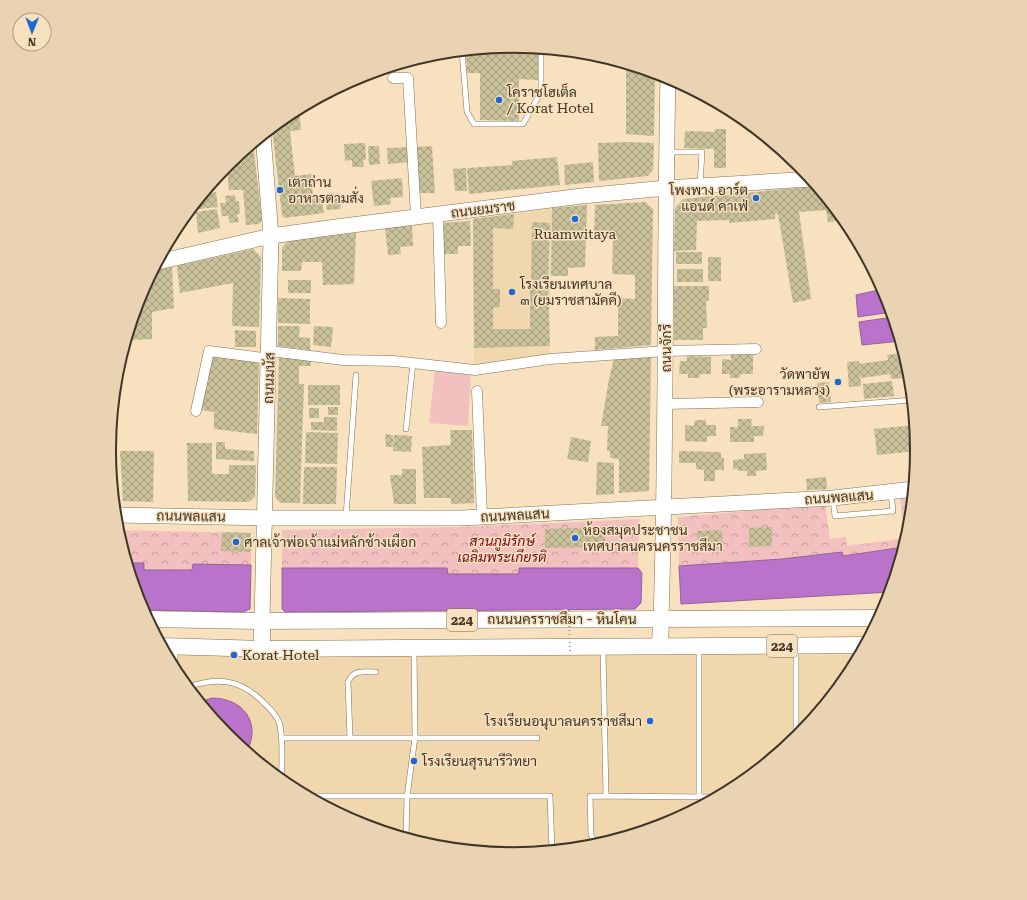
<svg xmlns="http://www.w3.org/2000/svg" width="1027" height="900" font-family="'Roboto Serif',Sarabun,serif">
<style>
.built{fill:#f0d7ad}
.park{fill:url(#park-crowns)}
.pitch{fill:#f2c0bf}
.water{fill:#ba73cb;stroke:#95619a}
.building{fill:url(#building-cross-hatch)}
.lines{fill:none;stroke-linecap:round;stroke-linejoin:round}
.lane-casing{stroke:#847050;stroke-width:6}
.street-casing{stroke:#847050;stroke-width:11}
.secondary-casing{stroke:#847050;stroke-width:16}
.primary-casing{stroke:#847050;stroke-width:17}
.lane{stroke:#fff;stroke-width:5}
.street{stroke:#fff;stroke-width:10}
.secondary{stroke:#fff;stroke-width:15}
.primary{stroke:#fff;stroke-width:16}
.path-bridge{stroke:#ab9a80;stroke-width:2;stroke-dasharray:1 3;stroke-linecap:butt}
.poi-dot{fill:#2167d3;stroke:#f8e1be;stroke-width:1.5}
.labels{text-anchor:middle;stroke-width:3;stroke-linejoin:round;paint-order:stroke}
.shield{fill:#f8e1be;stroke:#766955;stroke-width:1}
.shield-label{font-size:13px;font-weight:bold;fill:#3f3628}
.poi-label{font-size:14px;fill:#3f3628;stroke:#f8e1be;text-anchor:start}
.street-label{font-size:14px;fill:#3f3628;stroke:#f8e1be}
.park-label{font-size:14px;font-style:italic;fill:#77061d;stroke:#f8e1be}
.rim{fill:none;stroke:#3f3628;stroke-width:2}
</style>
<defs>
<pattern id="park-crowns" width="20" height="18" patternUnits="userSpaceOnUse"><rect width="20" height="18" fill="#f2c0bf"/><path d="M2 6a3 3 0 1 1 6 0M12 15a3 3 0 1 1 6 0" fill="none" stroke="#c59d9b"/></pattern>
<pattern id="building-cross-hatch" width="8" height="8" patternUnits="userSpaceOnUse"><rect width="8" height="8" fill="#c8c19a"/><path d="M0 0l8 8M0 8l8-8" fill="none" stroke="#a49e7e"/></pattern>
</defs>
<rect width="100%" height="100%" fill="#f8e1be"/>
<path class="built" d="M552,208L549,355L474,366L473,219Z
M732,654L860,655L849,675L799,736L738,786L668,823L592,846L513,854L434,846L359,823L289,786L228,736L177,674L167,655Z"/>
<path class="park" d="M913,495L910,529L904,547L843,556L842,552L782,559L679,566L678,517L825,504L830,539L846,537L847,546L905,538L900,497Z
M639,519L638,568H519V574H447V568H282V530L462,527Z
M118,530L251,533V565L193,564V570H144V563H128Z"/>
<path class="pitch" d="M435,369L471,373L468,426L429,423Z"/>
<path class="water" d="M883,289L892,312L858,317L856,295Z
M893,317L901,341L862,345L859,322Z
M904,547L891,592L681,604L679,566L782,559L842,552L843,556Z
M128,563H144V570H192L193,564L251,565L250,609L243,612L143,610Z
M282,568H447L448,574H519V568H638L642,573L641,603L635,609L285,612L282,609Z
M212,698C242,698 262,722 247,751L228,736L200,702Z"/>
<path class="building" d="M514,46H517V49H538V80L519,79V121L480,120V73H467L466,51Z
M626,64L655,73L654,136L626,134Z
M321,97L322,102L310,103Z
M299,109L301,130L290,131L295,176L311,174L313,197L321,196L324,213L284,218L282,215L272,128L289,114Z
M715,129H726V168H714V149L684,148L685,131L715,132Z
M627,142L654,143L653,170L648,176L599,181L598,143Z
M365,143L366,160H363L364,167H352V160L345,161L344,144Z
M253,144L262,220L259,224L246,225L243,190H229L227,165Z
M368,146H379L380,164L369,165Z
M432,146L435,193H418L417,147Z
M409,147L410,162L388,164L387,148Z
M557,157L560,185L469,194L467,168L512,165V161Z
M593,162L594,182L565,185L564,165Z
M466,168L467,191H455L453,169Z
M402,178L403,197L390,198L391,204L374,206L371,181Z
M817,186L845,220L828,222L826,210L799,212L811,299L793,303L778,214H775V219L729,223V220L697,221L696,250L674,251L675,208L683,199Z
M216,192L218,207L190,210L204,194Z
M340,193L341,209L327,210L325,195Z
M235,195L236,201H239L240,214H237L239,222L230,223L228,216H222L220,203H226L225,196Z
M645,202L653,209L651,345L595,350V337L618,336V298L635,299V275L612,274L613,238H594L595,205Z
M587,205L585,267L568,268V276H551L552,208Z
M217,209L220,228L198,233L196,212Z
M514,214L513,229L493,228V289H500V307L493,308V329H530V287L548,286L550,346L474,348L473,219Z
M470,221L471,246H458V254H443L442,223Z
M532,222L550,223L548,284H531Z
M412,226L413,246L400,247L401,254L388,255L385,228Z
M356,233L354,284L323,285L322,262H302L301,271H282V248L288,240Z
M253,249L261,257L259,327L232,326L233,283L180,293L177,266Z
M676,252H702V264H676Z
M708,257H721V281H708Z
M172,267L174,308L152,312V339L132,340L131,328L140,295L154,270Z
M677,269H703V282H677Z
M288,280H311V293H288Z
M674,286H709V300L706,301L707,328H703V340H674Z
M278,298L310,299V324L278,323Z
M278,326H300L299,337L310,338V350L278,346Z
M314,326L333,327L331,347L313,345Z
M235,330L256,331V347H235Z
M902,353L903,359L906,358L910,371L904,372L905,378L891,379L890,374L861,378L859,364L888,360L887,355Z
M731,354L753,355V374H740V378H730V374H722V359L731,360Z
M213,355L259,361L257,434L214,429V412L201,410Z
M279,356L311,359V366H299V384H304L300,503H280L275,497Z
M651,356L649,491L619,493V459L610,458V451H607L608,426H601L609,379L614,358Z
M687,356L711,357V374H700L699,378H688V374H679L680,361H687Z
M859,361L861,386L849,387L847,362Z
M892,381L894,396L864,399L863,384Z
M829,382L831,402L819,403L817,383Z
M308,385H340V405H308Z
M328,407H338V415H328Z
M309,408H319V418H309Z
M324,417H337V431L311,430V422H324Z
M738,419H752L751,426H764L763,436H754V442H730V427H738Z
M695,420H706V425H716V436H707V442L685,441V425L694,426Z
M915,425L917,451L877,455L874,429Z
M450,430H472L474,503L451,504V498H424L422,447L451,445Z
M306,432L338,433L337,464L305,463Z
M385,434L393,435V447H386Z
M394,435L412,436L411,452L393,451Z
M571,437L591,441L588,462L567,459Z
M216,442H225V449L254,451V461L216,459Z
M187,443H212V474H229V465H256L255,497L249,502L188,501Z
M120,451H154L153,502L123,501Z
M679,451L721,452V458H724V470H715V481H704V470L696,469V463H679Z
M766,453L767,470L756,471V476H747V471H738V469H733V460L744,459V454Z
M597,462L614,463V494L596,495Z
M304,467H337L336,504H303Z
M402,469H416V504H394L390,475H402Z
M826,477L827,489L807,490L806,479Z
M605,527V547L545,548V529Z
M772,527V546L749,547V528Z
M722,530L723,549L698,550L697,531Z
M222,532L251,533V552L221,551Z"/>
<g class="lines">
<g class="lane-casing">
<path id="lane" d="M462,51L467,112L474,124H523L541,92V49
M668,152H702L700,184
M819,407L913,400
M406,429L413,363
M833,499L835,516L893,511L891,493
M346,517L356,375
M603,649L606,796
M699,649V797
M175,669V648
M188,687C218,677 240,679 263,702C269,708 276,714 279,722C284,737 281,764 282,780
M281,738H537
M350,738L348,682C354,669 364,672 376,672
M796,739V648
M309,796H550L552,850
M406,838L407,797L415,737L414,649
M597,845L591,835L590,796L715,797V798"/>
</g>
<g class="street-casing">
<path id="street" d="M393,78H408L416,217
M438,215L441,323
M270,351L343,360L394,361L475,370L550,359L666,351L756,349
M477,391L482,516
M665,404L758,402
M196,411L209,351L270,359"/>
</g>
<g class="secondary-casing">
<path id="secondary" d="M158,262L271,236L336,227L582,196L666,188L811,179
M116,515L265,518H462L833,498L914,489
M661,619C667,438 664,258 668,77
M262,621L271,236L263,135"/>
</g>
<g class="primary-casing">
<path id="primary" d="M148,619L262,621L880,618
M162,646L262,649L865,645
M660,646L661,619
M262,649V621"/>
</g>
<use href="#lane" class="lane"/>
<use href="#street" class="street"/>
<use href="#secondary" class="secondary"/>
<use href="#primary" class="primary"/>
<path class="path-bridge" d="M569,610L570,654"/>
</g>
<g class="poi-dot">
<circle cx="499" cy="100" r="4"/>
<circle cx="280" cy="190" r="4"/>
<circle cx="756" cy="198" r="4"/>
<circle cx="575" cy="219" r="4"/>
<circle cx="512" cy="292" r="4"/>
<circle cx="838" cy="382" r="4"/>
<circle cx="575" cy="538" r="4"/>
<circle cx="236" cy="542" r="4"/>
<circle cx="234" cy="655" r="4"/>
<circle cx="650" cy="721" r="4"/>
<circle cx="414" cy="761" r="4"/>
</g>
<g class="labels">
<g class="shield">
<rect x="447" y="609" width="30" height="22" rx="3"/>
<rect x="767" y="635" width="30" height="22" rx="3"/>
</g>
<g class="shield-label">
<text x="462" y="625">224</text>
<text x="782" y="651">224</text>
</g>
<g class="poi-label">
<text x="507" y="97">โคราชโฮเต็ล<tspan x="507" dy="16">/ Korat Hotel</tspan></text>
<text x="288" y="187">เตาถ่าน<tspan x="288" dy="16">อาหารตามสั่ง</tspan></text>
<text x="748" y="195" text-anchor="end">โพงพาง อาร์ต<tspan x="748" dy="16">แอนด์ คาเฟ่</tspan></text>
<text x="575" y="239" text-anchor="middle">Ruamwitaya</text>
<text x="520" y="289">โรงเรียนเทศบาล<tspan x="520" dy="16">๓ (ยมราชสามัคคี)</tspan></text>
<text x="830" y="379" text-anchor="end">วัดพายัพ<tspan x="830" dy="16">(พระอารามหลวง)</tspan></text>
<text x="583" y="535">ห้องสมุดประชาชน<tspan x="583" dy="16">เทศบาลนครนครราชสีมา</tspan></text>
<text x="244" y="547">ศาลเจ้าพ่อเจ้าแม่หลักช้างเผือก</text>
<text x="242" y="660">Korat Hotel</text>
<text x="642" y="726" text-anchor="end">โรงเรียนอนุบาลนครราชสีมา</text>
<text x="422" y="766">โรงเรียนสุรนารีวิทยา</text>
</g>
<g class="street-label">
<text transform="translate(483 209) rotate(-7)" y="5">ถนนยมราช</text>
<text transform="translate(666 348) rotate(-90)" y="5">ถนนจักรี</text>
<text transform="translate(269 378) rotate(-88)" y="5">ถนนมนัส</text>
<text transform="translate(839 497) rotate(-4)" y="5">ถนนพลแสน</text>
<text transform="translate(515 515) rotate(-3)" y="5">ถนนพลแสน</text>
<text transform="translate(191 516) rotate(1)" y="5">ถนนพลแสน</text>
<text x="562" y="624">ถนนนครราชสีมา - หินโคน</text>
</g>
<g class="park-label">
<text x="502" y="546">สวนภูมิรักษ์<tspan x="502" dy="16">เฉลิมพระเกียรติ</tspan></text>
</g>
</g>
<path d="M0 0H1027V900H0ZM116 450a397 397 0 1 1 794 0a397 397 0 1 1-794 0Z" fill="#e9d3b2" fill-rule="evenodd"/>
<path class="rim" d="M116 450a397 397 0 1 1 794 0a397 397 0 1 1-794 0Z"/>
<g transform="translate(32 32) rotate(181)"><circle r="19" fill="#f8e1be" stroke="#ae9d82"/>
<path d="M0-3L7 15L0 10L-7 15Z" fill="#2167d3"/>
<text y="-6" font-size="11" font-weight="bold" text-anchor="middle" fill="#3f3628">N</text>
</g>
</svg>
